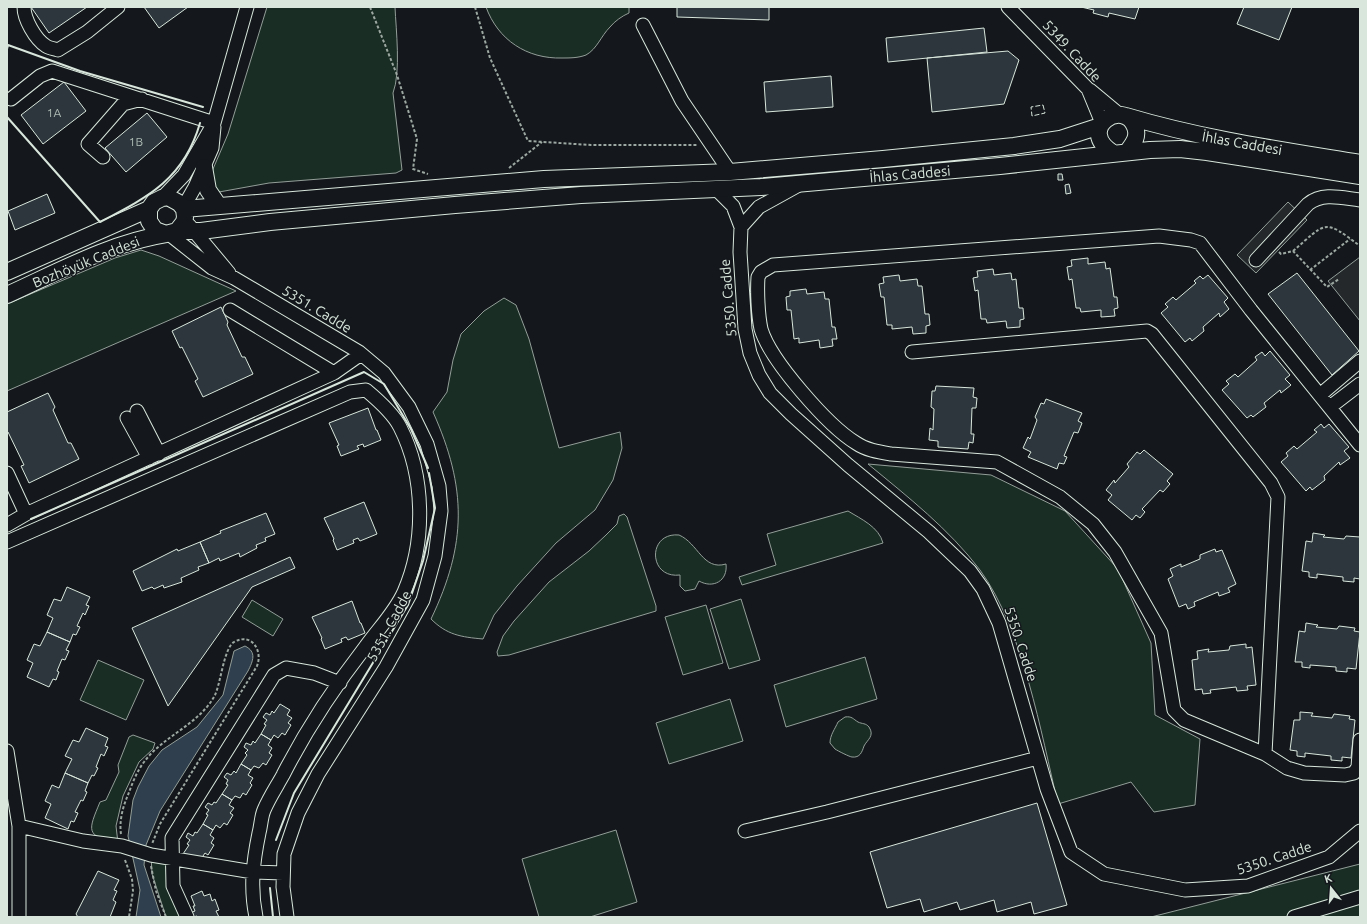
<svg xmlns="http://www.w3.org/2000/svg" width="1367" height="924" font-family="Ubuntu,sans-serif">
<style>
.green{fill:#1a2d24;stroke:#939e99}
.parking{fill:#24282b;stroke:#939e99}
.water{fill:#2f3f4d;stroke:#939e99}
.building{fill:#2c363c;stroke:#d8e6dc}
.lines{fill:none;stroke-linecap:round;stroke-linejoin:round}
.minor-casing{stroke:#d8e6dc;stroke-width:15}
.major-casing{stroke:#d8e6dc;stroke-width:18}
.path{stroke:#9da8a2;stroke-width:2;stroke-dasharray:3 2;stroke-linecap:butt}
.minor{stroke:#14181c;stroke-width:13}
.major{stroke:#14181c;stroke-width:16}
.fence{stroke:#d8e6dc;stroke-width:1;stroke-dasharray:5 2;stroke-linecap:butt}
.wall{stroke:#d8e6dc;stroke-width:2}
.labels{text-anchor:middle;stroke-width:3;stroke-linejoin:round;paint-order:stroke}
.number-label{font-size:12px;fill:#adbab4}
.street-label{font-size:14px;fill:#d8e6dc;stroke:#14181c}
</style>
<rect width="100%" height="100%" fill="#14181c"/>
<path class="green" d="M267,7H395C396,30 401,72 393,93L402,170L396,173L269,183L219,192L210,182L213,169L228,134Z
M486,7H629V13C622,16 615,21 610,27C601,36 597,49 586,55C578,58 570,58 562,58C527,59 498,40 486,7Z
M141,250L159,256L236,291L7,391V304L115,258Z
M504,298L516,305L529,339L559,448L620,432L622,448L613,480L595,510L556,543L517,586L494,615L483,639C461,637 447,635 431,619C467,544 467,488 433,412L447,392L453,360L461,334L484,311Z
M868,464L991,475L1065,511L1118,569L1151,643L1155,715L1200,739L1195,805L1154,812L1131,782L1058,804C1041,733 1023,629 980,570C949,529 908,497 868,464Z
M848,511C861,519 879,527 883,543L742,585L739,577L776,565L767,534Z
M624,514L627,517L656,606V611L509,655L498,656L497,652L503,636L514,621L549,582L589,551L606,535L617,524L619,516Z
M679,535C698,543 703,571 726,564C728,581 713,589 699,581L695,589L685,591L680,586V575C648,579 647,532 679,535Z
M741,599L760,660L729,669L710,609Z
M252,600L283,619L273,636L242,617Z
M706,605L723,663L683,675L665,617Z
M865,657L877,699L786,727L774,685Z
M98,660L144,680L126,720L80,700Z
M730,699L743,741L669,764L656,723Z
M845,717C852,716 853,719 858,722C862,724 866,723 869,727C875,736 867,740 864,746C862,752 860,758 852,757C850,757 838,751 835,749L830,743C830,735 835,729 838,722Z
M133,735L155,743L153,749L139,762L123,796L116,826L118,843C85,836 88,831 100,802L106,800L119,772L118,765L129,737Z
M616,830L637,902L590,917H539L522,859Z
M151,855L172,859L187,917H166L152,874Z
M1360,864V917H1151Z"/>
<path class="parking" d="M1288,202L1307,220L1256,273L1237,255Z
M1360,257V321L1328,281Z"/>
<path class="water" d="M245,646C257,652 253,661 248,671L160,811L146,845L144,865L161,917H136L140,890L128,836L133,800L138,787L149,766L162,750L197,727L223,695L234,651Z"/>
<path class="building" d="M31,7H87L49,33Z
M144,7H188L159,28Z
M677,7H769V20L677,17Z
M1081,7H1139L1135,19L1109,13L1108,17L1093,13L1094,10Z
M1244,7H1292L1279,40L1237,24Z
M984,28L987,52L888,62L886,38Z
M1008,51L1019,60L1004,104L932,112L927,58Z
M831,76L833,107L766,112L764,82Z
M64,82L86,111L43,144L21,115Z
M147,113L167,137L126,172L105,148Z
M1058,174H1062L1063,180H1058Z
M1069,184L1071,193L1066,194L1065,185Z
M47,194L55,213L15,230L8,211Z
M1088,258V264L1105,262L1106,269L1110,268L1114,297H1117L1118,308L1114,309L1115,316L1101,317V310L1081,312L1080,308H1076L1072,279L1069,280L1067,267L1072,266L1071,260Z
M993,269L994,275L1011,273L1012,280L1016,279L1019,308H1023L1024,319L1020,320V327L1007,328L1006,321L987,323L986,319H981L978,290L975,291L973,278L978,277L977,271Z
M1297,273L1359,351L1332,375L1268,294Z
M899,275L900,281L917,279L918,286H922L925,314H929L930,325L926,326V333L913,334L912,327L892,329V325H887L884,297H881L879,284L884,283L883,277Z
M1208,275L1228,298L1224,302L1229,309L1220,317L1219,313L1203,327L1204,331L1192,341L1190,338L1185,342L1161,313L1168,307L1165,304L1173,297L1176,300L1196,283L1194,281L1200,276L1203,279Z
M806,289L807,294L824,292L825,299H829L832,327H835L837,339H832L833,346L820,348L819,340L799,343V338L794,339L791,310H787L786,297L790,296V291Z
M221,307L228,322L227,325L242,357H245L253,374L203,397L195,381L198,379L182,347L180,348L172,331Z
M1270,351L1290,375L1285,379L1291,385L1281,393L1280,390L1264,403L1266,407L1253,417L1251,415L1247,418L1222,390L1229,384L1226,381L1235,374L1238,377L1257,360L1255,357L1262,352L1265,356Z
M936,386L974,388L973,397L977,398L976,408H972L971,434H974L973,443L969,442L968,449L938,447V441L929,440L930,428L933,430L934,409L931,407L932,391H935Z
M48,393L55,407L53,410L68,443H71L79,459L29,483L21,466L24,465L8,432L7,433V412Z
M1046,399L1082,413L1078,421L1082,423L1078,433L1074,432L1064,456L1067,457L1064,464L1059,463L1057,469L1028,457L1031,452L1023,448L1028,437L1030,439L1037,420L1035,417L1041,403L1044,404Z
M368,408L376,430H377L381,440L364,447L363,444L357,446L359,449L341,456L337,446L339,445L329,423Z
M1321,424L1324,428L1329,424L1349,447L1344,451L1350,458L1340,465L1339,462L1324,476L1325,480L1312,490L1310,487L1306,491L1281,462L1288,456L1286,453L1294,446L1297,449L1317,432L1314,430Z
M1144,450L1173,474L1167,481L1170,484L1163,492L1160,490L1142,509L1145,512L1140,518L1136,515L1132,520L1108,500L1112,495L1106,490L1114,480L1115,483L1129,467L1127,464L1137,452L1140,454Z
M364,502L377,534L360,541L358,538L353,540L354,543L337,550L333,540L334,539L324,518Z
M266,513L275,534L265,538L266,541L256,545L257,548L240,557L239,553L220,561L219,558L209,563L200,542L221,533L220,531Z
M1313,533L1325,535L1323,537L1344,539L1346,536L1360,537V579L1354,578V582L1343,581V577L1317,574V578L1309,577V572L1302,571L1306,541L1312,542Z
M200,542L209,563L198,567L199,570L181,578L182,582L164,588L163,585L154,589L152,587L142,591L133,571L177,549L178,551Z
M1215,549L1216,552L1222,550L1236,584L1228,588L1230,592L1219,596L1218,592L1194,602L1195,606L1188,609L1186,604L1179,607L1168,579L1173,576L1170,569L1181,564V567L1200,559V555Z
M290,557L295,568L252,587L168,706L132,628Z
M67,587L90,597L86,605L89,606L85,615L83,613L77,626L80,627L76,635L73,634L70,642L47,632L53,618L47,615L54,599L61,601Z
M352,601L360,623H361L365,633L348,640L346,637L341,639L342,642L325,649L321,639L322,638L312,617Z
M1306,623L1318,625L1316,627L1337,629L1339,626L1355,628L1354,631L1360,632L1356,669L1347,668V672L1336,671V667L1310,665V668L1302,667V662H1295L1299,631L1305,632Z
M47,632L70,642L66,650L69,651L65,660L62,659L57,671L59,672L56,680L53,679L49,687L27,677L33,663L27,660L34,644L40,646Z
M1246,644V648L1252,647L1256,685L1247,686L1248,690L1237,691L1236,687L1210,690L1211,693L1203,694L1202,689L1195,690L1192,660L1198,659L1197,651L1209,649L1208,652L1229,650L1230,646Z
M280,704L290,710L287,715L292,718L288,723L291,725L285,735L282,733L278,738L274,735L271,740L261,734L266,725L264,724L267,720L263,717L266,713L270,715L272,711L274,713Z
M1300,712L1313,713L1311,716L1332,718L1334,714L1350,716L1349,719L1355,720L1351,758L1342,757V761L1331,760V756L1305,753V757L1297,756V751L1290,750L1294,720H1300Z
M86,728L108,738L105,746L108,747L104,756L101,754L96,767L98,768L94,776L92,775L88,783L65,773L72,759L65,756L73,740L79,742Z
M261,734L271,740L268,745L272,748L269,753L272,755L266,765L263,763L259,768L254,766L251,770L241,764L247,755L245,753L248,750L244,747L246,743L251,745L253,741L255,743Z
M241,764L251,770L248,775L253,778L250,783L252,785L246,795L243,793L240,798L235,796L232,800L222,794L228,785L226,784L228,780L224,777L227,773L231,775L234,771L236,773Z
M65,773L88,783L85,791L87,792L83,801L81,800L75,812L78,813L74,822L71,821L68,829L45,818L51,804L45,801L52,785L59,788Z
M222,794L232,800L229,805L234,808L230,813L233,815L227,825L224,823L220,828L216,825L213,830L203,824L208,815L206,814L209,810L205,807L208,803L212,805L214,802L216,803Z
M1037,803L1067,905L1034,914L1031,902L997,912L994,900L960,910L957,902L924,912L920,899L887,908L870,852Z
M203,824L213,830L210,835L214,838L211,843L214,845L208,855L205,853L201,859L197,856L193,860L183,854L189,845L187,844L190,840L186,837L188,833L193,836L195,832L197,833Z
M98,871L119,880L114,890L117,891L113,900L116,902L110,917H78L76,914Z
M202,891L204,896L210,894L212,901L215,899L219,910L216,911L219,917H197V916L193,917L190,913L195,911L193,906H195L191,896Z"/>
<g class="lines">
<g class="minor-casing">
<path id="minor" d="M24,7C24,19 35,39 46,46C49,48 55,49 58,50L87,32L118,7
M1008,7L1088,89L1102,123
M643,25L682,101L730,172
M1090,90L1120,115
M11,99L40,76L52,71L214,123
M103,157L88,144L123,104L142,99
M716,189L733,206L741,227L740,252L745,329L750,353L759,375L770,393L791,414L848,465L929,532L970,571L983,589L999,623L1047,789L1071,852L1104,874L1185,890L1248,886L1329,857L1360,831
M162,198L184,175L214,123L247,7
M183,208L195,187L212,148L214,127
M189,225L229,273
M741,227L759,207L797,186
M169,234L212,268L234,278L359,352L384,373L409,407L427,444L439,486L441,511L435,556L423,600L386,667L318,774L298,813L284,854L283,887L287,917
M1256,260L1308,204C1323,192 1342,198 1360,200
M230,310L334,373
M912,352L1147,331L1152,334L1271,483L1278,497L1265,754
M1320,395L1360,361
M1330,407L1360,384
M137,411L159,454
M127,418L149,458
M1360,445L1251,310L1200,243L1191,240L1159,236L773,265L761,272L758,277C757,291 758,315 761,329C770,360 828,426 856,443C866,450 879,452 891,454L997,462L1060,497L1093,524L1115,552L1161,633L1174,710L1184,720L1265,754L1287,768L1304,773L1345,775L1354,773L1358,767L1360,740
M7,473L26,514
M7,525L26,514L334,373L361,354
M7,542L350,392L366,390C378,400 393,413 400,427C425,476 426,542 404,592C395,612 379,628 366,646C335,686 306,730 283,775C277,786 269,798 264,810C261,817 261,826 259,833C253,862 250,888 256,917
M7,751L19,826V917
M19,826L83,841L122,846L151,855L253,872L283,873
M745,831L827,812L1038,758
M187,917L173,886L172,838L274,675L286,668L314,673L340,683
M1294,917L1360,897"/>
</g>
<g class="major-casing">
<path id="major" d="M1126,116C1203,139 1281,150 1360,163
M1113,153C1075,129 1124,97 1135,127C1139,137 1133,144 1127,152
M204,167L208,190L219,206
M184,209L544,179L730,172L883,159L1014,146L1060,139L1100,126
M177,231L184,222L185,217L184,209L179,203L168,197L162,198L154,202L149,209V221L155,230L166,234L177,231H201L270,222L455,205L581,195L761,187L1000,166L1150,150L1180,149L1207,152L1360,176
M7,272L149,209
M7,295C58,272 110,243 166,234"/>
</g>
<path class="path" d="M370,7L397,75L417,139L413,169L428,174
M475,7L490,58L528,141L591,145H697
M509,168L542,142
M1293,251C1327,222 1323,218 1360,246
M1279,252L1281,254L1293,251L1327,287L1339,279
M1310,270L1350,239
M121,834C119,821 123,806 128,795C132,784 137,771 144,762C163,736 200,724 215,695C221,682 224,648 234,642C252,632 263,651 257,666L160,824L152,844
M125,860L132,879L133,891L129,917
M151,866L156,891L166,917"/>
<use href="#minor" class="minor"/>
<use href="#major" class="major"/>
<path class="fence" d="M1043,105L1045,113L1032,116L1031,107Z"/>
<path class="wall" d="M7,49L8,45L80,71L203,107
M7,117L100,222C148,197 184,179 200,123
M31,519L364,372L384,384L411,429L428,468
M276,840L294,793L408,605L423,561L435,508L429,473
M270,888L273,917"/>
</g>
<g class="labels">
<g class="number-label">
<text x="54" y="117">1A</text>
<text x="136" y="146">1B</text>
</g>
<g class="street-label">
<text transform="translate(1072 51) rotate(47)" y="5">5349. Cadde</text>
<text transform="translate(1242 143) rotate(10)" y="5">İhlas Caddesi</text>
<text transform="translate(910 174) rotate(-5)" y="5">İhlas Caddesi</text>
<text transform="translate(86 262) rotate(-22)" y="5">Bozhöyük Caddesi</text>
<text transform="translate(728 298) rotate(-95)" y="5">5350. Cadde</text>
<text transform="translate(317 309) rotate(31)" y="5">5351. Cadde</text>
<text transform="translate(389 626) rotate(-62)" y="5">5351. Cadde</text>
<text transform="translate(1021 644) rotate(72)" y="5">5350. Cadde</text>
<text transform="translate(1274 858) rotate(-18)" y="5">5350. Cadde</text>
</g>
</g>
<rect width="1367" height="924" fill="none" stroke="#d8e6dc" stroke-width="16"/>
<g transform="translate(1331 888) rotate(343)" stroke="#14181c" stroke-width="3" paint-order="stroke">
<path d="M0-3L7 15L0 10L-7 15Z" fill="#d8e6dc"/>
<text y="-6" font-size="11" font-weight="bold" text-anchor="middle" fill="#d8e6dc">K</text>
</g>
</svg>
